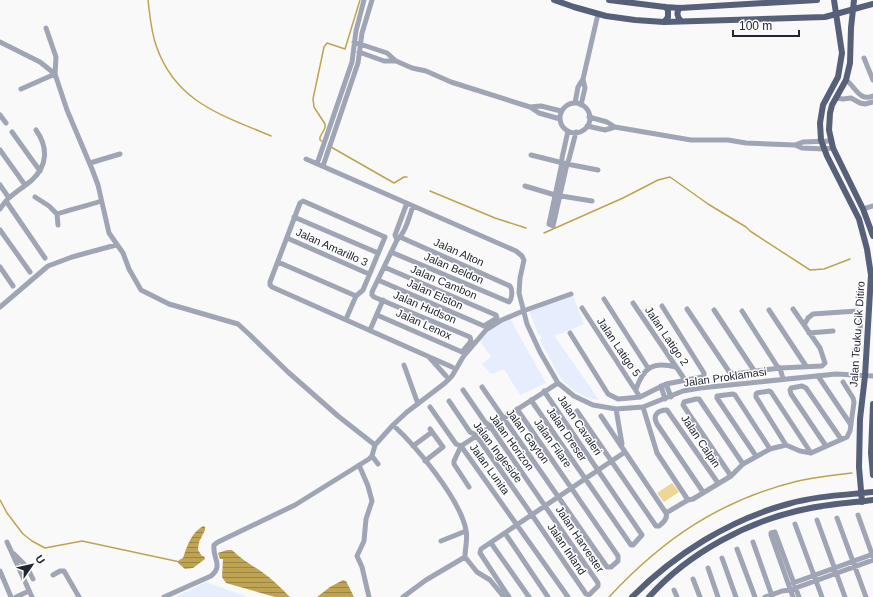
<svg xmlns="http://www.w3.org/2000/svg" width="873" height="597" font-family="Helvetica,sans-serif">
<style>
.built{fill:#e6edfd}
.grass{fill:#ecd797}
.water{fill:url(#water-rules)}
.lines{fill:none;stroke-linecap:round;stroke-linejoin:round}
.stream{stroke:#bea451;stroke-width:1.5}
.minor{stroke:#9fa5b4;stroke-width:5}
.major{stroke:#576079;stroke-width:6}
.labels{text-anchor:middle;stroke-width:3;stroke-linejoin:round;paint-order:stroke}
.street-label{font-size:11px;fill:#222633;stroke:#fff}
</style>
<defs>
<pattern id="water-rules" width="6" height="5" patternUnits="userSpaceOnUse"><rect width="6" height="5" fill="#bea451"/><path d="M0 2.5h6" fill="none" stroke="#9a8544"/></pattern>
</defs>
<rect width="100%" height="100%" fill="#f9f9f9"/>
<path class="built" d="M573,295L584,324L563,333L554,335L599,400L588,398L576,392L564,382L558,374L540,340L542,337L538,334L529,311Z
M510,319L546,383L520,395L504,369L493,374L490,373L482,364L491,357L479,339L487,332Z
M206,582L247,597H176Z"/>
<path class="grass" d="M672,483L679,492L664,502L657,493Z"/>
<path class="water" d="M203,526L205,527V530L199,542L198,550L202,556H204L205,559L193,568L185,569L178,563L179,560L183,558C187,546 191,533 203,526Z
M227,550H232C240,558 251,565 262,572C272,579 281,588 290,597H275L226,583L222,577L223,559H220L218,553Z
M343,580L346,581L354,597H317L330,587Z"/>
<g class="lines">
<path class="stream" d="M148,0C150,16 151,33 157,48C177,103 222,115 271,136
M323,142L320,140V137L325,128V124L314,107L313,99L324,47L327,43L345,49L360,0
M331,147L394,183L404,177H407
M430,191L495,218L526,228
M544,233L623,198L658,180L670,177L708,204L746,227L750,231L810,270L824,269L850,259
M0,500L7,513L23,534L32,541L45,548L82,541L180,562
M609,597C663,539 720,500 798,481C816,477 834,475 852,473"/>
<path class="minor" d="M0,42L40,62L55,74L67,110L92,169L98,185L109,233L123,253L129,269L141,290L169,304L238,324L251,336L288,372L338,416L375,445
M354,42L387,53L396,61L412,68L426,71L451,82L530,107L539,113L560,119
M359,52L384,61H396
M864,58L873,80
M846,80C855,86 859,102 873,96
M21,89L55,74L56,57L46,28
M836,98L843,99L851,98L860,103L865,104L873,102
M575,103L578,87L583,79L598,14
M560 118a15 15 0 1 1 30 0a15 15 0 1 1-30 0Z
M581,105L585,88L583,79
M530,107L541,106L561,111
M0,115L6,123
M589,117L607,122L615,127L691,140H728L746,143L795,145L802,148L824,149L833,148
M587,126L605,130L615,127
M568,131L562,158V163L549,224L553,226L567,164L569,159L576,132
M12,132L40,171
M795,145L803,142L831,141
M0,150L25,185
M531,155L567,164L598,170
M306,159L516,251L522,256L524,260L520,278L519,293L527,324L540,352L558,383L574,396L593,405L616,409L643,407L683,391L700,388L836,374L873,376
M90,163L120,154
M317,164L352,62L356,31L364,0
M323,166L358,63L362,33L372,0
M0,185L9,198
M525,186L555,195L592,201
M35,197L49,206L57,214
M6,201L45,258
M0,209C3,205 6,200 10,197C17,191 25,186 32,180C48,165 48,147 36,130
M863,209L873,206
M294,217L378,253
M58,225L57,214C72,209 87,206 101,201
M0,230L30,272
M287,238L369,274
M397,240L395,235L407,203
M391,252L509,302C512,299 513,290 510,286L400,237
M278,262L356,296
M0,267L13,286
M378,280L484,326L497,318L496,315L384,267
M604,299L648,368
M633,303L685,380
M0,307L48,266L72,257L116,245
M582,308L640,397
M687,309L730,373L734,374L780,368L822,366L825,363L820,348L793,309
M714,310L755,372
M769,310L806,366
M742,311L777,366L780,368L783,379
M377,315L462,352L471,341L470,337L374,297L372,295V292L397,240C406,232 409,217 413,206
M346,319L356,296L363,290L385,237L303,201L300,203L270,282V285L272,287L452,367
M804,325L808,318L813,314L857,311L861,314L860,331
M370,330L383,300
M570,333L608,394L618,399L630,398L640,397L666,384L702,377L704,375V373L662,306
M809,333L833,331
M429,357L446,376
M404,365L418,404
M818,376L851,425
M666,384L671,397
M661,386L665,399
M482,387L607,567H611L618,561V556L517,409
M636,389C644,367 653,361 676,367
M531,400L631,545H633L642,535L544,391
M449,401L470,432L476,435L532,515L586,594L589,595L598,586V583L490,426L485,422L463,390
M430,407L456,444L461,446L568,597
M643,407L657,453L688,500
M616,409L622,444
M577,411L656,526H659C663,523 668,519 666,513
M601,416L666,513
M393,425C416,446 460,499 466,530C468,539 465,548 465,557L477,572L490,580L504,597
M786,445L756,397V394L757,393L769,391L771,392L811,453
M413,446L432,432
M826,446L791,394L790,390L791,388L802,386L806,388L841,439
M372,456L378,464
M756,456L717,398V396L733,394L735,395L770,449
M425,461L443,447L430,429
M359,465L368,486L372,501L366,519L364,541L357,556L362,567L369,597
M731,476L683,405L684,402L696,399H699L743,464
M469,487L454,464V461L461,446L558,383
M703,492L657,424C652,415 658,410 667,410L718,483
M666,513L688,500L693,499L731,476L743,464L770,449L786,445L800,451L811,453L847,437L850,431L854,402L853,398L843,382
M858,515L873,557
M837,518L866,597
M817,520L845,597
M795,524L822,597
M505,533L548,597
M441,541L466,531
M7,542L32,597
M753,542L772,596
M491,543L529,597
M737,549L755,597
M14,554L27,567L33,579
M722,558L736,597
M708,568L718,597
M0,571L11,597
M53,575L60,571H64L79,597
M693,579L700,597
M793,583L873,554
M674,590L677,597
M16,597L29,591
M164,597L211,576C224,565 212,558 214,545L218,542L295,505L369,459L372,456L375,445L393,425L407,412L445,383L452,376L463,357L486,330L502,320L523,311L571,294
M403,597L426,580L465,557
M509,597L480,553L481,549L625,452
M765,597L782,591L790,590L873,560
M793,597L771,535V533L775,532L799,597"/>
<path class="major" d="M554,0L574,7L606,16L635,20L664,22L825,17L873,4
M609,0L665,7L680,8L817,0
M834,0L842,53L838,77L823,105L820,123L821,140L827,156L859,219L867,249L871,275L865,376L860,419L859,467L862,502
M854,0L851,28L850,63L846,80L832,105L830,113L829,130L833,148L863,209L873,236
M680,8C676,12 677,17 681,21
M664,22L668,17V10L665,7
M873,404L871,453L873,475
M632,597C675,554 729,520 788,504C815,496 845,495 873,492
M649,597C688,553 750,520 806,509C828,504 851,503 873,500"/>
</g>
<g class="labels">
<g class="street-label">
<text transform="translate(332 247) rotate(24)" y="4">Jalan Amarillo 3</text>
<text transform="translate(459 252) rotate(24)" y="4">Jalan Alton</text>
<text transform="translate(454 268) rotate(23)" y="4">Jalan Beldon</text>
<text transform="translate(444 282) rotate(23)" y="4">Jalan Cambon</text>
<text transform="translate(435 294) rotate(24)" y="4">Jalan Elston</text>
<text transform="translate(425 307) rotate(23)" y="4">Jalan Hudson</text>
<text transform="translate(424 324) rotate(24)" y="4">Jalan Lenox</text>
<text transform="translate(857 334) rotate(-86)" y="4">Jalan Teuku Cik Ditiro</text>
<text transform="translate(667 336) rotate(56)" y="4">Jalan Latigo 2</text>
<text transform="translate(619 347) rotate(56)" y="4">Jalan Latigo 5</text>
<text transform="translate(725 377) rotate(-8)" y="4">Jalan Proklamasi</text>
<text transform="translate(580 425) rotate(56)" y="4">Jalan Cavaleri</text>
<text transform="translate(567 434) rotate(56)" y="4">Jalan Dreser</text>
<text transform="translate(528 436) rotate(54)" y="4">Jalan Gayton</text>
<text transform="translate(701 441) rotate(56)" y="4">Jalan Calpin</text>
<text transform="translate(512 442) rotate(54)" y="4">Jalan Horizon</text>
<text transform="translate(553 443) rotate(55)" y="4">Jalan Filare</text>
<text transform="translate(498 452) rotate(53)" y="4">Jalan Ingleside</text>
<text transform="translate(490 469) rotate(54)" y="4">Jalan Lunita</text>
<text transform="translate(580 539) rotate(56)" y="4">Jalan Harvester</text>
<text transform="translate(567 549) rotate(56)" y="4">Jalan Inland</text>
</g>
</g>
<g transform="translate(32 565) rotate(56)" stroke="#ffffff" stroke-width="3" paint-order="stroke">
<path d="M0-3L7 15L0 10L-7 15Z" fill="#222633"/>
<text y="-6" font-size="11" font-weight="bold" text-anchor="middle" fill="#222633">U</text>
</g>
<path d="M733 30v6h66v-6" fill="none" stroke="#222633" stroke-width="2"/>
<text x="739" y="30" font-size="12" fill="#222633" stroke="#ffffff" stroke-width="3" paint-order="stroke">100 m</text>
</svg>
